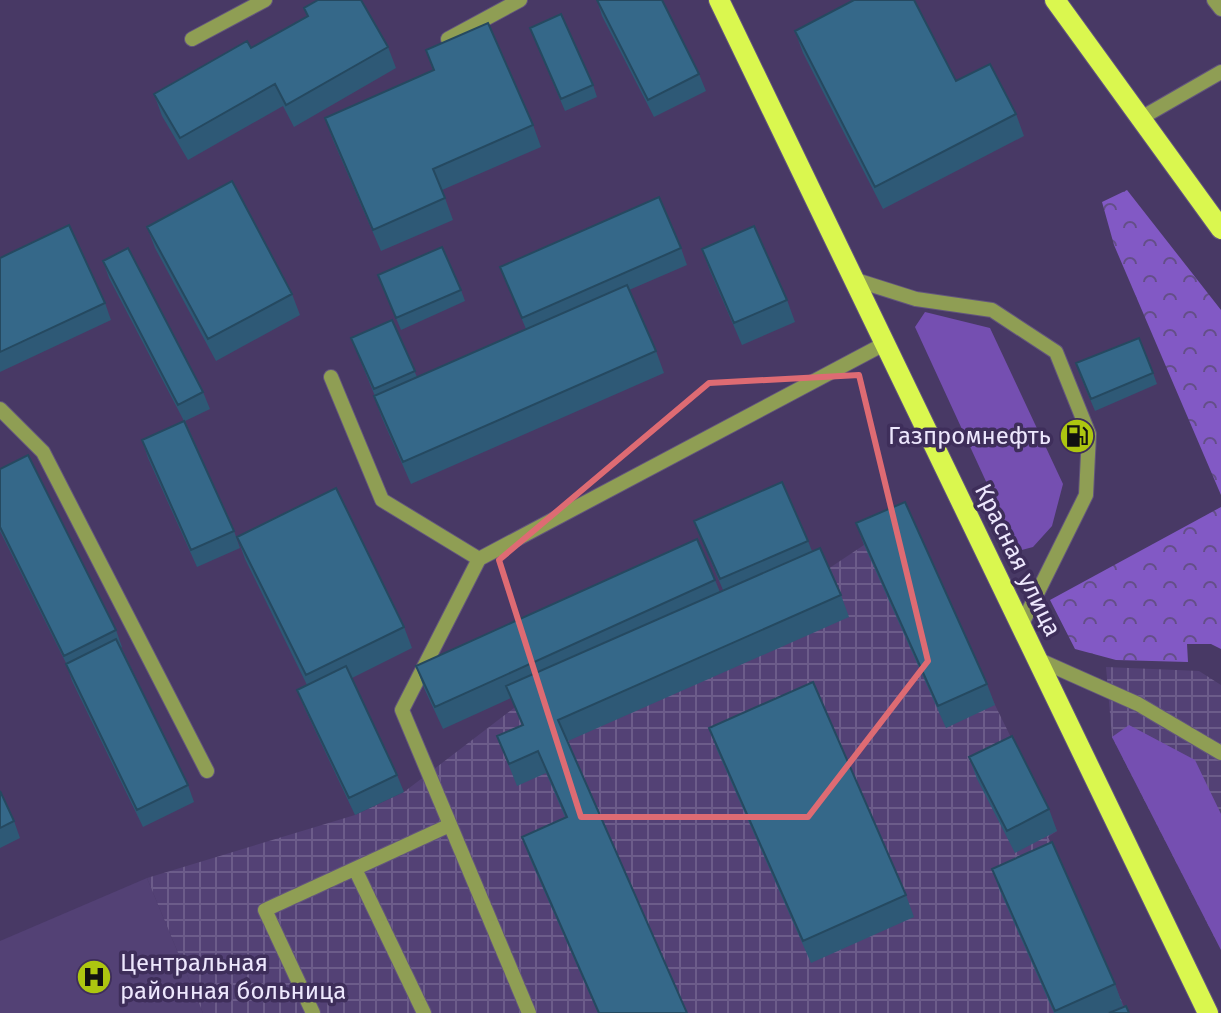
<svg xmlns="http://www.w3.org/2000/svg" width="1221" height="1013" font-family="'Fira Sans',sans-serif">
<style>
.built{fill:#534175}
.industrial{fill:url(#industrial-grid)}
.grass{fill:#754fb1}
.forest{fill:url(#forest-crowns)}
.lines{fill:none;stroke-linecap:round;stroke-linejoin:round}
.minor-casing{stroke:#62557d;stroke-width:16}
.major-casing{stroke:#62557d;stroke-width:22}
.minor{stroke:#8f9e54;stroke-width:14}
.major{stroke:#daf74f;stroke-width:20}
.wall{fill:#2e5976}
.building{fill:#356889;stroke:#254960;stroke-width:2}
.marked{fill:none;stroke:#de6b73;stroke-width:6;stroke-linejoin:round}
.labels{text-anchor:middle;stroke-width:7;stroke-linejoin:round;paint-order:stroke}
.poi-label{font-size:24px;fill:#ede7fd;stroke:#3e2e5a;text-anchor:end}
.street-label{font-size:24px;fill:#ede7fd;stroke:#3e2e5a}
</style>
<defs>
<pattern id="industrial-grid" width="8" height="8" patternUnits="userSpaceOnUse" patternTransform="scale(2)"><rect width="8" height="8" fill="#534175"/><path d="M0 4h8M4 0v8" fill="none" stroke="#6c5c8a"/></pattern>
<pattern id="forest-crowns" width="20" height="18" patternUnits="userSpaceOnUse" patternTransform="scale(2)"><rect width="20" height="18" fill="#8259c5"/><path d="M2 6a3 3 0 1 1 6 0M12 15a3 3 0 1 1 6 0" fill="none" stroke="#644f88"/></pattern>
</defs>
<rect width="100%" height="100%" fill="#483965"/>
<path class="built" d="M147,878L203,1013H0V941Z"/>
<path class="industrial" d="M913,523L995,705L1057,831L1048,837L1127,1013H203L147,878L355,815L404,792L514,708L828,569L864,545Z
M1106,667L1199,671L1221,685V950L1112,737Z"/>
<path class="grass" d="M925,312L990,328L1063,484L1052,526L1033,547L1018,551L915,327Z
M1129,725L1195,760L1221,814V950L1112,737Z"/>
<path class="forest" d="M1127,190L1221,310V495L1114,245L1102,202Z
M1221,507V649L1211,644H1187L1188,662L1116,660L1075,649L1050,600Z"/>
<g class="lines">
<g class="minor-casing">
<path id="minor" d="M1214,0L1221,9
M192,39L265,0
M448,39L520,0
M1141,118L1221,72
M853,279L916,299L992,310L1056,352L1089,434L1086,495L1021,626
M331,377L382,500L479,559
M0,409L43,452L207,771
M1037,659L1138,704L1221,753
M355,869L424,1013
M313,1013L265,910L450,825
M529,1013L402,710L479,559L884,344"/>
</g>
<g class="major-casing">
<path id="major" d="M719,0L1208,1013
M1055,0L1221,229"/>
</g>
<use href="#minor" class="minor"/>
<use href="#major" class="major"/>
</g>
<path class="wall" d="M597,0L699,74L706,91L654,117L602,16Z
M851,0H914L956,81L1016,114L1024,136L883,209L803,53L795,31L852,1Z
M304,8L388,47L396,68L294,127L283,106L188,160L162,116L154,94L251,48L307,16Z
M530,28L593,85L597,97L565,111Z
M426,50L533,125L541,147L442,190L453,220L381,251L333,140L325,118L433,70Z
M147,227L292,294L300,315L216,361L155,248Z
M681,248L687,265L629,290L656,351L664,373L411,484L382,418L374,396H375L351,338L392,320L417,377L526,329L500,267Z
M702,249L787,300L795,322L742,345L710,271Z
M0,258L105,303L111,320L0,372Z
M103,261L203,392L210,409L185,421L234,531L240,548L197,567L148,458L142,440L184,421L109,278Z
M378,275L461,290L465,301L401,330Z
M1153,373L1157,384L1095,411L1080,375Z
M0,469L116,630L122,647H121L188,785L194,802L143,827L72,681L66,663L0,531Z
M694,521L808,541L812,551L841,595L849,617L568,741L687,1013H598L530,859L522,837L565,817L546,773L517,786L497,736L522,726L511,698L443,729L424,688L416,666L715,580L720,592L723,590Z
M856,523L987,684L995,705L946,728L864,545Z
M237,537L404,627L412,648L352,678L397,775L404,792L355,815L304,707L297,690L307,685L245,559Z
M709,728L906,895L914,917L811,963L717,750Z
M969,757L1049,809L1057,831L1015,853L977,779Z
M0,791L14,821L20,838L0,848Z
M992,869L1115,984L1123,1006L1108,1013H1054L1000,891Z"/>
<path class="building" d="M318,0H361L388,47L286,105L275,84L180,138L154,94L247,41L251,48L308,16L304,8Z
M597,0H662L699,74L648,100Z
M854,0H914L956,81L990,64L1016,114L875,187L795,31Z
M561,14L593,85L561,99L530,28Z
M488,23L533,125L433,169L445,198L373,230L325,118L434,70L426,50Z
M232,181L292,294L208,339L147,227Z
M659,197L681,248L522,318L500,267Z
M69,225L105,303L0,352V258Z
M754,226L787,300L734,323L702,249Z
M442,247L461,290L396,318L378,275Z
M128,248L203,392L178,405L103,261Z
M627,285L656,351L403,462L374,396Z
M392,320L415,371L374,389L351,338Z
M1139,338L1153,373L1091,399L1076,363Z
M184,421L234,531L191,550L142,440Z
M28,455L116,630L64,656L0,527V469Z
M782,482L808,541L720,579L694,521Z
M336,488L404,627L306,675L237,537Z
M905,502L987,684L938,706L856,523Z
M697,539L715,580L435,707L416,666Z
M820,548L841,595L558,720L687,1013H599L522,837L567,817L538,751L509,764L497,736L523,725L506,686Z
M116,639L188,785L137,810L66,664Z
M346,666L397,775L349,798L297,690Z
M813,682L906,895L803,941L709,728Z
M1012,736L1049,809L1007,831L969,757Z
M0,791L14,821L0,828Z
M1052,842L1115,984L1055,1011L992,869Z
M1126,1006L1129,1013H1109Z"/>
<path class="marked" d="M859,375L928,661L808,817H581L499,560L709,383Z"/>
<defs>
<g id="fuel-disc" transform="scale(1.8)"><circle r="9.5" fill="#adc610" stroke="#3e2e5a"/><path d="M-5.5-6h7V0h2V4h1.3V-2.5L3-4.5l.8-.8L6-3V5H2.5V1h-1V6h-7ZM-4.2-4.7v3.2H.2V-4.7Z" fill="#111"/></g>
<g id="hospital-disc" transform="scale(1.8)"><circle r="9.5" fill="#adc610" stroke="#3e2e5a"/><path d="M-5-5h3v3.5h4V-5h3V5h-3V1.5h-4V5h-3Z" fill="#111"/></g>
</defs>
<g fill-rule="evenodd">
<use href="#fuel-disc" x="1077" y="436"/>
<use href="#hospital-disc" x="94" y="977"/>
</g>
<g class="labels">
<g class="poi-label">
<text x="1051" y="444">Газпромнефть</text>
<text x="120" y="971" text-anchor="start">Центральная<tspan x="120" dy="28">районная больница</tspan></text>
</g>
<g class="street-label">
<text transform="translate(1018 560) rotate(64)" y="8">Красная улица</text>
</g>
</g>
</svg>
